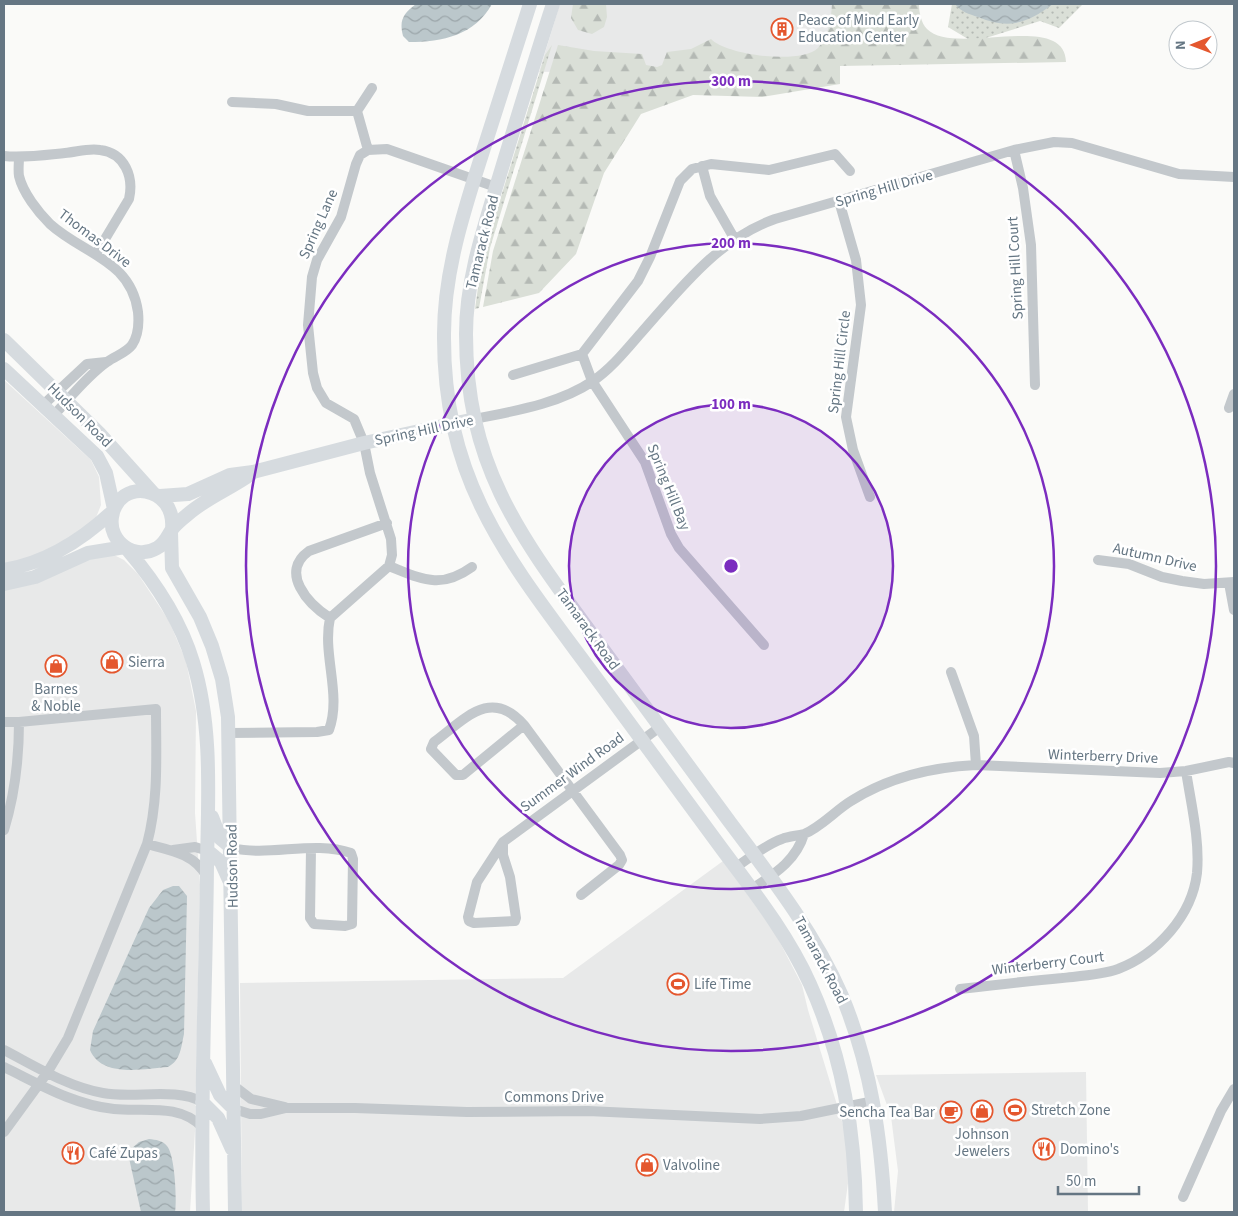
<svg xmlns="http://www.w3.org/2000/svg" width="1238" height="1216" font-family="'Source Sans 3',sans-serif">
<style>
.built{fill:#e8e9e9}
.grass{fill:url(#grass-dots)}
.forest{fill:url(#forest-firs)}
.water{fill:url(#water-waves)}
.lines{fill:none;stroke-linecap:round;stroke-linejoin:round}
.street{stroke:#c3c8cc;stroke-width:10}
.secondary{stroke:#d6dbdf;stroke-width:14}
.ring{fill:none;stroke:#7b2cbf;stroke-width:2.5}
.labels{text-anchor:middle;stroke-width:5;stroke-linejoin:round;paint-order:stroke}
.poi-label{font-size:15px;fill:#657683;stroke:#fff;text-anchor:start}
.street-label{font-size:15px;fill:#657683;stroke:#fff}
.centre{fill:#7b2cbf;stroke:#fff;stroke-width:2.5}
.ring-label{font-size:15px;text-anchor:middle;font-weight:bold;fill:#7b2cbf;stroke:#fff;stroke-width:5;stroke-linejoin:round;paint-order:stroke}
</style>
<defs>
<pattern id="grass-dots" width="8" height="8" patternUnits="userSpaceOnUse" patternTransform="scale(1.25)"><rect width="8" height="8" fill="#dadfd7"/><path d="M2 2h.1M6 6h.1" fill="none" stroke="#b4b9b4" stroke-width="1.8" stroke-linecap="round"/></pattern>
<pattern id="forest-firs" width="22" height="20" patternUnits="userSpaceOnUse" patternTransform="scale(1.25)"><rect width="22" height="20" fill="#dadfd7"/><path d="M5 1l3.5 6h-7zM16 11l3.5 6h-7z" fill="#b4b9b4"/></pattern>
<pattern id="water-waves" width="16" height="10" patternUnits="userSpaceOnUse" patternTransform="scale(1.25)"><rect width="16" height="10" fill="#bbc7cb"/><path d="M0 5q4-4 8 0t8 0" fill="none" stroke="#9ca6aa"/></pattern>
</defs>
<rect width="100%" height="100%" fill="#fafaf8"/>
<path class="built" d="M560,4H838L840,66L539,72Z
M4,380L91,460L99,477L101,505L95,520L54,550L4,566Z
M114,555L124,560L138,574L169,621L186,661L196,711L195,813L200,885L195,1131L190,1212H4V588L89,557Z
M723,861L775,933L802,985L808,1010L845,1131L849,1176L844,1212H242L240,983L563,978Z
M1086,1072L1088,1212H894L898,1171L894,1140L891,1116L876,1075Z"/>
<path class="grass" d="M952,4H1083L1059,28L1040,21L973,42L948,27Z
M552,45L490,248L479,308L475,309L480,273L490,232L545,55Z"/>
<path class="forest" d="M573,4H606L607,17L604,27L592,34L578,30L571,18Z
M832,4H919C919,12 921,23 927,29C954,57 1065,10 1066,62L840,66V84L762,97L693,95L641,114L604,173L576,254L539,293L483,307L493,251L558,45L594,51L642,54L646,65L657,67L662,65L667,52L691,49L711,39C726,55 801,65 818,48C829,36 831,19 832,4Z"/>
<path class="water" d="M416,4H492C475,35 443,42 409,42L403,36C399,20 403,14 416,4Z
M955,4H1053C1028,23 1009,30 978,17C969,14 961,12 955,4Z
M173,886H179L187,896L184,1034C181,1047 181,1060 168,1067C143,1069 102,1078 90,1050L93,1031L149,908L163,890Z
M149,1139C156,1140 162,1140 167,1146C175,1155 177,1200 175,1212H141L129,1158L130,1150L139,1142Z"/>
<g class="lines">
<path class="street" d="M232,102L276,104L308,111H357
M368,150L387,149L496,187
M1014,150L1023,188L1031,245L1035,385
M4,156C24,158 45,155 65,153C77,152 88,148 100,150C125,153 134,177 129,199L96,254
M19,157C19,163 18,170 19,176C23,193 38,212 50,224C83,254 131,260 138,312C139,322 138,336 132,345C126,353 115,356 107,362C87,376 70,398 53,416
M702,166L710,196L734,238
M839,201L856,260L861,305L846,417L853,450L870,497
M513,375L582,354
M42,406L87,364L106,362
M1229,408L1234,394
M475,419C514,411 559,404 593,381C612,368 626,350 641,333C680,289 718,239 775,219L1014,150L1054,142L1072,143L1179,174L1234,177
M1098,560L1129,564L1162,577L1182,581L1204,584L1234,582
M389,566C422,579 440,590 472,567
M1229,583L1234,610
M330,618C308,604 279,572 309,551L387,523
M764,645L679,548L671,534L645,462L592,381L582,354L638,281L650,257L680,181L692,169L711,164L769,170L835,154L850,171
M951,672L974,736L976,765
M4,722H19C19,760 15,794 4,830
M524,725L463,775H456L431,749L434,742C465,719 491,687 524,725L620,855L622,860L619,865L581,895
M229,733L317,732L329,730C342,694 322,655 330,618L389,566L392,555L391,539L370,473L364,443L354,419L326,403L317,388L313,373L308,325L312,277L317,260L341,217L356,164L360,155L368,150L357,111L372,88
M503,842V855L510,877L516,918L515,921L474,923L469,921L468,917L477,882Z
M503,842L660,727
M147,844C170,850 195,854 207,877
M232,848C270,857 314,840 351,853L353,859L352,924L345,926L314,924L310,918L311,849
M173,850L195,847L208,851
M736,867C751,857 765,845 782,839C789,836 797,836 804,834C821,827 836,810 851,801C889,777 932,767 976,765L1160,773L1186,771L1229,762L1234,763
M752,889C774,874 796,861 804,834
M960,989C994,985 1028,981 1062,978C1080,976 1101,975 1118,969C1157,954 1192,916 1197,873C1200,840 1191,804 1186,771
M4,1050C35,1066 68,1087 103,1093C133,1099 176,1087 202,1102
M4,1067C39,1084 74,1105 114,1109C144,1112 179,1103 202,1127
M234,1086L251,1099L285,1107
M234,1109L250,1114H261L286,1108H355L467,1112L588,1111L760,1119L801,1116L874,1101
M4,1132L47,1073L68,1038L147,844C159,799 156,754 156,709L19,722
M1183,1197L1221,1111L1234,1089"/>
<path class="secondary" d="M530,4C514,53 499,102 483,151C464,211 444,271 444,334C443,482 508,559 591,671C635,730 678,790 722,849C754,892 788,935 810,984C843,1057 855,1132 856,1212
M553,4C535,59 518,115 501,171C485,224 466,278 466,334C466,466 520,536 594,637C639,699 684,760 729,821C771,877 814,932 842,996C871,1066 881,1137 885,1212
M4,340L99,433L153,493
M4,369L97,456L106,473L114,509
M160,496L188,494L230,475L253,472L364,443L475,419
M172,529C176,485 118,477 112,517C108,542 135,561 157,548C166,543 167,536 173,528C177,523 182,519 187,515C206,498 230,489 251,474
M171,532L172,568L200,617L212,646L222,679L228,717L235,1212
M127,549C156,583 180,619 193,662C213,727 208,798 207,865C206,981 200,1096 203,1212
M4,570C46,563 82,540 113,511
M4,584L35,577L88,553L125,547
M212,817L220,838L232,848
M208,851L221,862L229,880
M205,1063L220,1095L234,1109
M202,1102L218,1118L232,1149"/>
</g>
<circle cx="731" cy="566" r="162" fill="#7b2cbf" fill-opacity=".12"/>
<g class="ring">
<circle cx="731" cy="566" r="162"/>
<circle cx="731" cy="566" r="323"/>
<circle cx="731" cy="566" r="485"/>
</g>
<defs>
<g id="building-ring" transform="scale(1.125)"><circle r="9.5" fill="#fff" stroke="#e4572e" stroke-width="1.5"/><path d="M-4-6H4V6H1V3H-1V6H-4ZM-2.5-4.3h1.7v1.8h-1.7ZM.8-4.3h1.7v1.8H.8ZM-2.5-1h1.7V.8h-1.7ZM.8-1h1.7V.8H.8Z" fill="#e4572e"/></g>
<g id="shop-ring" transform="scale(1.125)"><circle r="9.5" fill="#fff" stroke="#e4572e" stroke-width="1.5"/><path d="M-5-2.5h2.3a2.7 3.5 0 0 1 5.4 0H5L5.5 6h-11ZM-1.5-2.5h3a1.5 2.3 0 0 0-3 0Z" fill="#e4572e"/></g>
<g id="stadium-ring" transform="scale(1.125)"><circle r="9.5" fill="#fff" stroke="#e4572e" stroke-width="1.5"/><path d="M0-5a6.5 5 0 1 0 0 10a6.5 5 0 1 0 0-10ZM-3.5-1.8h7v3.6h-7Z" fill="#e4572e"/></g>
<g id="cafe-ring" transform="scale(1.125)"><circle r="9.5" fill="#fff" stroke="#e4572e" stroke-width="1.5"/><path d="M-5.5-4.5H6V0H3Q3 3.5 0 3.5H-2.5Q-5.5 3.5-5.5 0ZM3-3.2v2h1.7v-2ZM-6 4.5H4V6H-6Z" fill="#e4572e"/></g>
<g id="restaurant-ring" transform="scale(1.125)"><circle r="9.5" fill="#fff" stroke="#e4572e" stroke-width="1.5"/><path d="M-5-6h1v4h1v-4h1v4h1v-4h1v5L-1.5 .5V6h-2V.5L-5-1ZM5-6V6H3V1.5H1.5Q1.5-4 5-6Z" fill="#e4572e"/></g>
</defs>
<g fill-rule="evenodd">
<use href="#building-ring" x="782" y="29"/>
<use href="#shop-ring" x="112" y="662"/>
<use href="#shop-ring" x="56" y="666"/>
<use href="#stadium-ring" x="678" y="984"/>
<use href="#stadium-ring" x="1015" y="1110"/>
<use href="#shop-ring" x="982" y="1111"/>
<use href="#cafe-ring" x="951" y="1112"/>
<use href="#restaurant-ring" x="1044" y="1149"/>
<use href="#restaurant-ring" x="73" y="1153"/>
<use href="#shop-ring" x="647" y="1165"/>
</g>
<g class="labels">
<g class="poi-label">
<text x="798" y="25">Peace of Mind Early<tspan x="798" dy="17">Education Center</tspan></text>
<text x="128" y="667">Sierra</text>
<text x="56" y="694" text-anchor="middle">Barnes<tspan x="56" dy="17">&amp; Noble</tspan></text>
<text x="694" y="989">Life Time</text>
<text x="1031" y="1115">Stretch Zone</text>
<text x="935" y="1117" text-anchor="end">Sencha Tea Bar</text>
<text x="982" y="1139" text-anchor="middle">Johnson<tspan x="982" dy="17">Jewelers</tspan></text>
<text x="1060" y="1154">Domino's</text>
<text x="89" y="1158">Café Zupas</text>
<text x="663" y="1170">Valvoline</text>
</g>
<g class="street-label">
<text transform="translate(884 188) rotate(-16)" y="5">Spring Hill Drive</text>
<text transform="translate(318 224) rotate(-66)" y="5">Spring Lane</text>
<text transform="translate(95 238) rotate(37)" y="5">Thomas Drive</text>
<text transform="translate(482 242) rotate(-76)" y="5">Tamarack Road</text>
<text transform="translate(1015 268) rotate(-93)" y="5">Spring Hill Court</text>
<text transform="translate(839 362) rotate(-83)" y="5">Spring Hill Circle</text>
<text transform="translate(80 415) rotate(45)" y="5">Hudson Road</text>
<text transform="translate(424 430) rotate(-12)" y="5">Spring Hill Drive</text>
<text transform="translate(669 487) rotate(68)" y="5">Spring Hill Bay</text>
<text transform="translate(1155 557) rotate(13)" y="5">Autumn Drive</text>
<text transform="translate(588 629) rotate(54)" y="5">Tamarack Road</text>
<text transform="translate(1103 756) rotate(2)" y="5">Winterberry Drive</text>
<text transform="translate(572 772) rotate(-36)" y="5">Summer Wind Road</text>
<text transform="translate(232 866) rotate(-91)" y="5">Hudson Road</text>
<text transform="translate(821 960) rotate(62)" y="5">Tamarack Road</text>
<text transform="translate(1048 963) rotate(-7)" y="5">Winterberry Court</text>
<text x="554" y="1102">Commons Drive</text>
</g>
</g>
<circle cx="731" cy="566" r="8" class="centre"/>
<g class="ring-label">
<text x="731" y="86">300 m</text>
<text x="731" y="248">200 m</text>
<text x="731" y="409">100 m</text>
</g>
<rect width="1238" height="1216" fill="none" stroke="#657683" stroke-width="10"/>
<g transform="translate(1193 45) rotate(269)"><circle r="24" fill="#ffffff" stroke="#c1c8cd"/>
<path d="M0-4L9 19L0 12L-9 19Z" fill="#e4572e"/>
<text y="-8" font-size="14" font-weight="bold" text-anchor="middle" fill="#657683">N</text>
</g>
<path d="M1058 1186v8h81v-8" fill="none" stroke="#657683" stroke-width="2.5"/>
<text x="1066" y="1186" font-size="15" fill="#657683" stroke="#ffffff" stroke-width="4" paint-order="stroke">50 m</text>
</svg>
